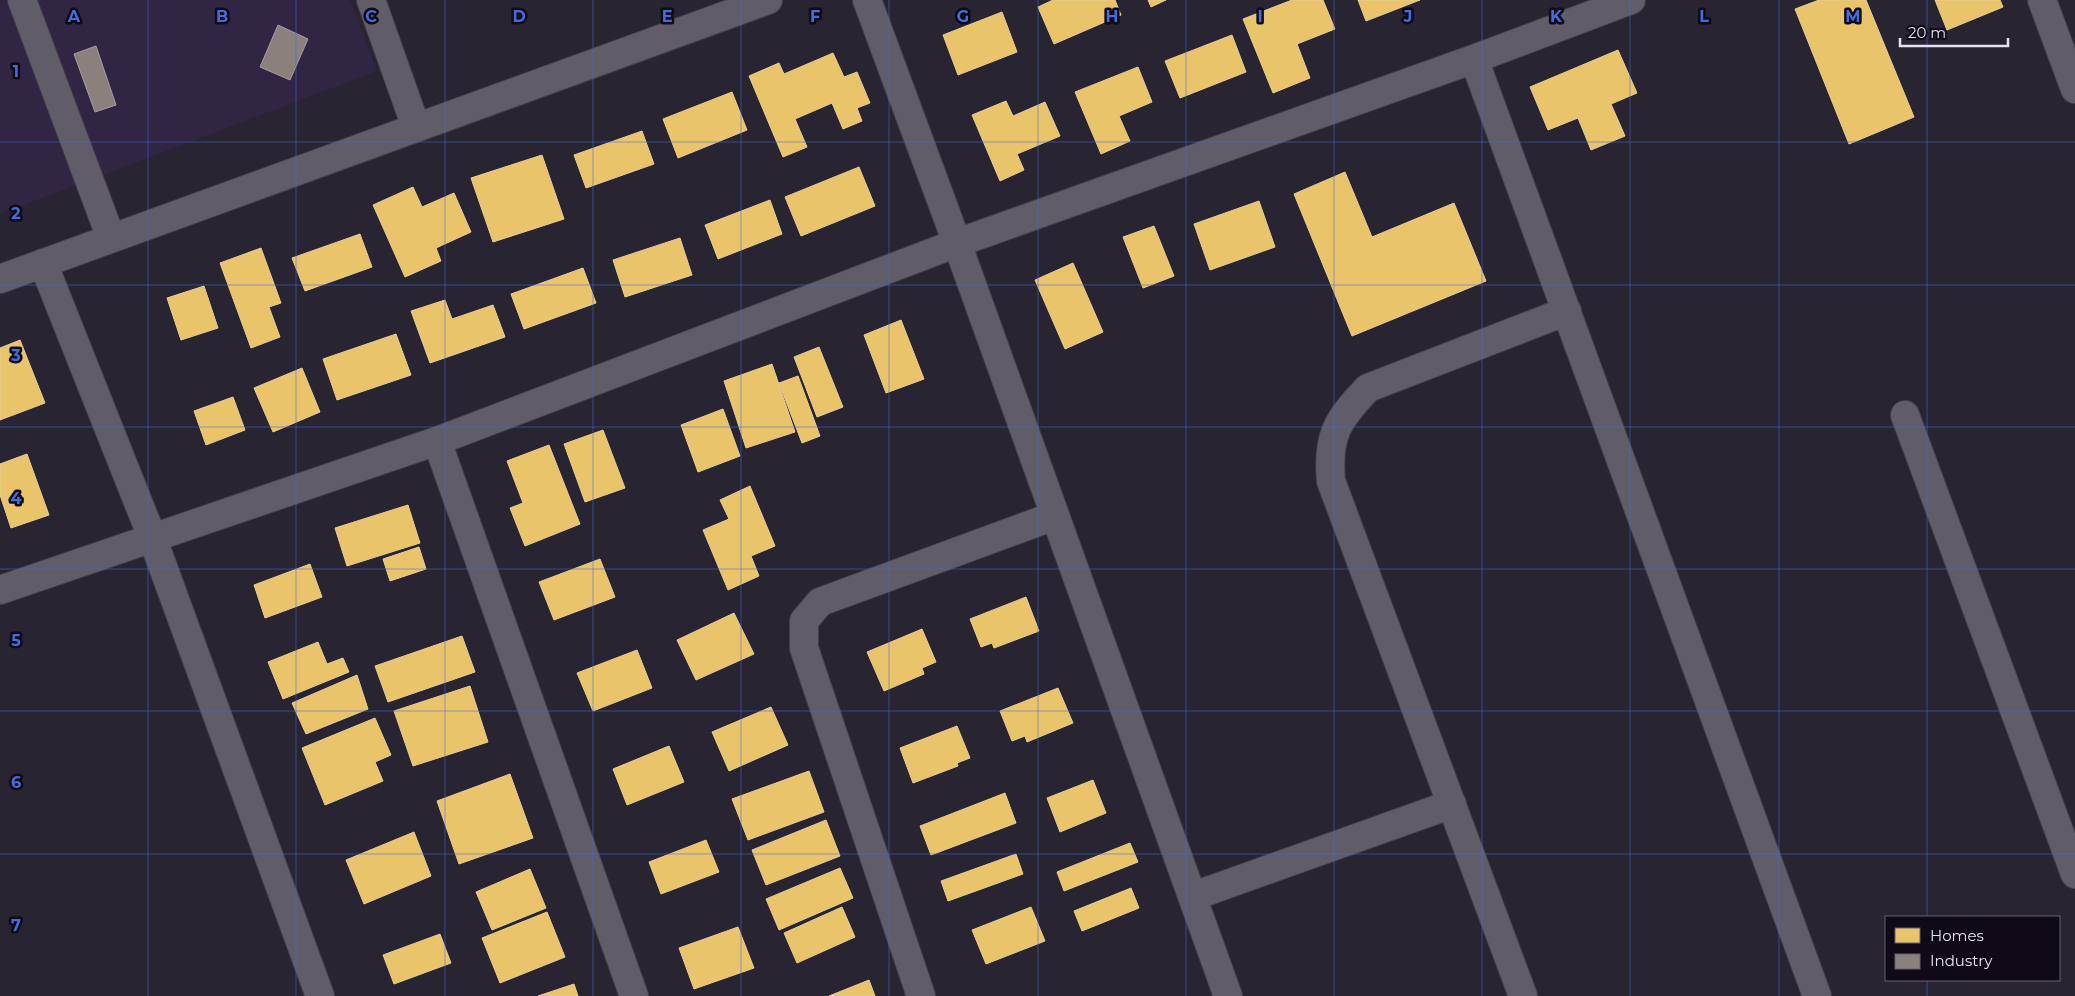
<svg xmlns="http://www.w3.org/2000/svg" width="2075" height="996" font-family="Montserrat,sans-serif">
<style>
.built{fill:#302542}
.homes{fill:#e9c46a;stroke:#e8cd93}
.industry{fill:#8a817c;stroke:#a69ea0}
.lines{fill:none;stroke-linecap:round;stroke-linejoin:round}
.minor-casing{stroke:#45404d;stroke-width:30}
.minor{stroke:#605d68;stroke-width:28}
.grid{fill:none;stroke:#456cdd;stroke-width:1;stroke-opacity:0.55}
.grid-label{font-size:16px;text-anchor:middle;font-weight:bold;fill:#456cdd;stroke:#0f0a16;stroke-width:5;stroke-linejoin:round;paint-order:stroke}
</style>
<rect width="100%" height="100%" fill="#282431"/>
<path class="built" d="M0,0H350L377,71L0,214Z"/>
<path class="homes" d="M1053,0H1115L1121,15L1054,44L1038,7Z
M1148,0H1166L1151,7Z
M1292,0H1323L1335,29L1297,44L1310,78L1273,93L1243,19Z
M1358,0H1420L1366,21Z
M1819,0H1866L1914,117L1849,144L1795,9Z
M1935,0H2000L2003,7L1947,30Z
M1002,12L1017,52L958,75L943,35Z
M1232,35L1246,72L1180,98L1165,61Z
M1618,50L1637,93L1611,104L1625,136L1591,150L1578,118L1548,130L1530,87Z
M833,53L844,77L857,72L870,103L857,108L862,121L843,129L832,103L795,119L807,147L783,157L749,76L779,63L784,74Z
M1138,67L1152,102L1119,116L1130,141L1101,154L1075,92Z
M732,92L747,130L678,158L663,119Z
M1006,101L1013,116L1045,102L1060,136L1017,154L1024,170L1000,181L972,115Z
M642,131L654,164L586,188L574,155Z
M542,155L564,219L493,242L471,178Z
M859,167L875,206L801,236L785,197Z
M1345,172L1372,237L1454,203L1486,281L1352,336L1294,194Z
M413,187L422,207L454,193L471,232L436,248L441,261L405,277L373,205Z
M770,200L782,234L718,259L705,225Z
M1259,201L1275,247L1210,270L1194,224Z
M1154,226L1174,276L1143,288L1123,237Z
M360,234L372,267L305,291L292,258Z
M680,238L692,275L625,297L613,260Z
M261,248L281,303L269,307L280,337L251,348L220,263Z
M1073,263L1103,332L1065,349L1035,280Z
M583,268L596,303L524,329L511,294Z
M204,286L218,328L181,340L167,298Z
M445,300L452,319L493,305L505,337L430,363L411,311Z
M901,320L924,379L886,393L864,335Z
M396,334L411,375L337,400L323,359Z
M20,340L45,403L0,420V348Z
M819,347L843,407L817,417L794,357Z
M772,364L795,432L746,448L724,381Z
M302,368L320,412L273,432L254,388Z
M798,376L820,436L802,443L779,383Z
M233,397L245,430L206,445L194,411Z
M723,409L740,456L698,472L681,425Z
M603,430L625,488L585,502L564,444Z
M549,445L580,524L525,546L510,508L523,503L507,461Z
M27,454L49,515L11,528L0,495V464Z
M750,486L775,546L751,556L759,576L728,590L703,530L729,519L720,500Z
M408,505L420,543L347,566L335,528Z
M419,547L426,569L390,581L383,559Z
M600,559L615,597L554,620L539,582Z
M310,564L322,597L265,618L254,585Z
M1026,597L1039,631L994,648L992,643L981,647L970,619Z
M734,613L754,654L696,680L677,640Z
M922,629L936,662L922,668L924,674L884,691L867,652Z
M462,636L475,672L388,702L375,666Z
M318,642L327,664L343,658L349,672L283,699L268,662Z
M637,650L652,688L593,711L577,673Z
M357,675L368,709L306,734L292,703Z
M470,686L488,742L413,766L394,711Z
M1058,688L1073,723L1027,742L1025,736L1012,741L1000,711Z
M771,707L788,745L729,771L712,732Z
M375,718L391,755L375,762L383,781L325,805L302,748Z
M957,726L970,758L957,763L958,766L913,783L900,748Z
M669,746L684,782L627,805L613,769Z
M809,771L824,812L748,840L732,799Z
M510,774L533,838L459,864L437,801Z
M1093,780L1106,813L1060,832L1047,798Z
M1005,793L1016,823L931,855L920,826Z
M826,820L840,856L766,885L752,850Z
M414,832L431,876L364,904L346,860Z
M706,840L719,872L661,894L649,862Z
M1130,843L1138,862L1064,891L1057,872Z
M1016,854L1023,874L948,901L941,881Z
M840,868L853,898L779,930L766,899Z
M530,869L546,908L492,930L476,892Z
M1131,888L1139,908L1082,931L1074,911Z
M842,907L855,937L797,963L784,933Z
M1031,907L1045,941L986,964L972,930Z
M547,912L565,957L500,983L482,938Z
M738,927L754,968L694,989L679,948Z
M440,934L451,963L394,984L383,955Z
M869,980L875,996H829Z
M574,984L578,996H538Z"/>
<path class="industry" d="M278,25L308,39L290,80L260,67Z
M96,46L116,105L95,112L74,54Z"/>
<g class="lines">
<g class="minor-casing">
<path id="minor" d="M22,0L111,238
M371,0L416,127
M867,0L957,243L1228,996
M2042,0L2075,89
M1474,59L1817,996
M43,263L152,537L320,996
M0,279L768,0
M1905,415L2075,874
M437,441L634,996
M0,590L437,441L957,243L1474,59L1631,0
M1194,896L1452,804
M921,996L804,648V621L820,602L1054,516
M1523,996L1331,481C1327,436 1337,420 1368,388L1567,311"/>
</g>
<use href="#minor" class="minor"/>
</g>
<path class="grid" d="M148,0V996M296,0V996M445,0V996M593,0V996M741,0V996M889,0V996M1038,0V996M1186,0V996M1334,0V996M1482,0V996M1630,0V996M1779,0V996M1927,0V917M0,142H2075M0,285H2075M0,427H2075M0,569H2075M0,711H2075M0,854H2075M1927,980V996"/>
<g class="grid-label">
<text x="74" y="22">A</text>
<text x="222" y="22">B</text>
<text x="371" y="22">C</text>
<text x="519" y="22">D</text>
<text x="667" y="22">E</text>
<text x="815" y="22">F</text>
<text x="963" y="22">G</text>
<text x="1112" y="22">H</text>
<text x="1260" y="22">I</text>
<text x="1408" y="22">J</text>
<text x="1556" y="22">K</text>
<text x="1704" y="22">L</text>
<text x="1853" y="22">M</text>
<text x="16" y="77">1</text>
<text x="16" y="219">2</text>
<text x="16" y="361">3</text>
<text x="16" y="504">4</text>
<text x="16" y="646">5</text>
<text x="16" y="788">6</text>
<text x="16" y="931">7</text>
</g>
<rect x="1885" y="916" width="175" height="65" fill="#0f0a16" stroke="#65606e"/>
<rect x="1895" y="928" width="25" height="15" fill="#e9c46a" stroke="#65606e"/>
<text x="1930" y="941" font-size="15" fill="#e7e2f3">Homes</text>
<rect x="1895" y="954" width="25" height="15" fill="#8a817c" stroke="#65606e"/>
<text x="1930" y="966" font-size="15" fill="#e7e2f3">Industry</text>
<path d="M1900 38v8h108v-8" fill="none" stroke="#e7e2f3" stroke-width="2.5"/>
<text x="1908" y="38" font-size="15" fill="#e7e2f3" stroke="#0f0a16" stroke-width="4" paint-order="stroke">20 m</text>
</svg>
